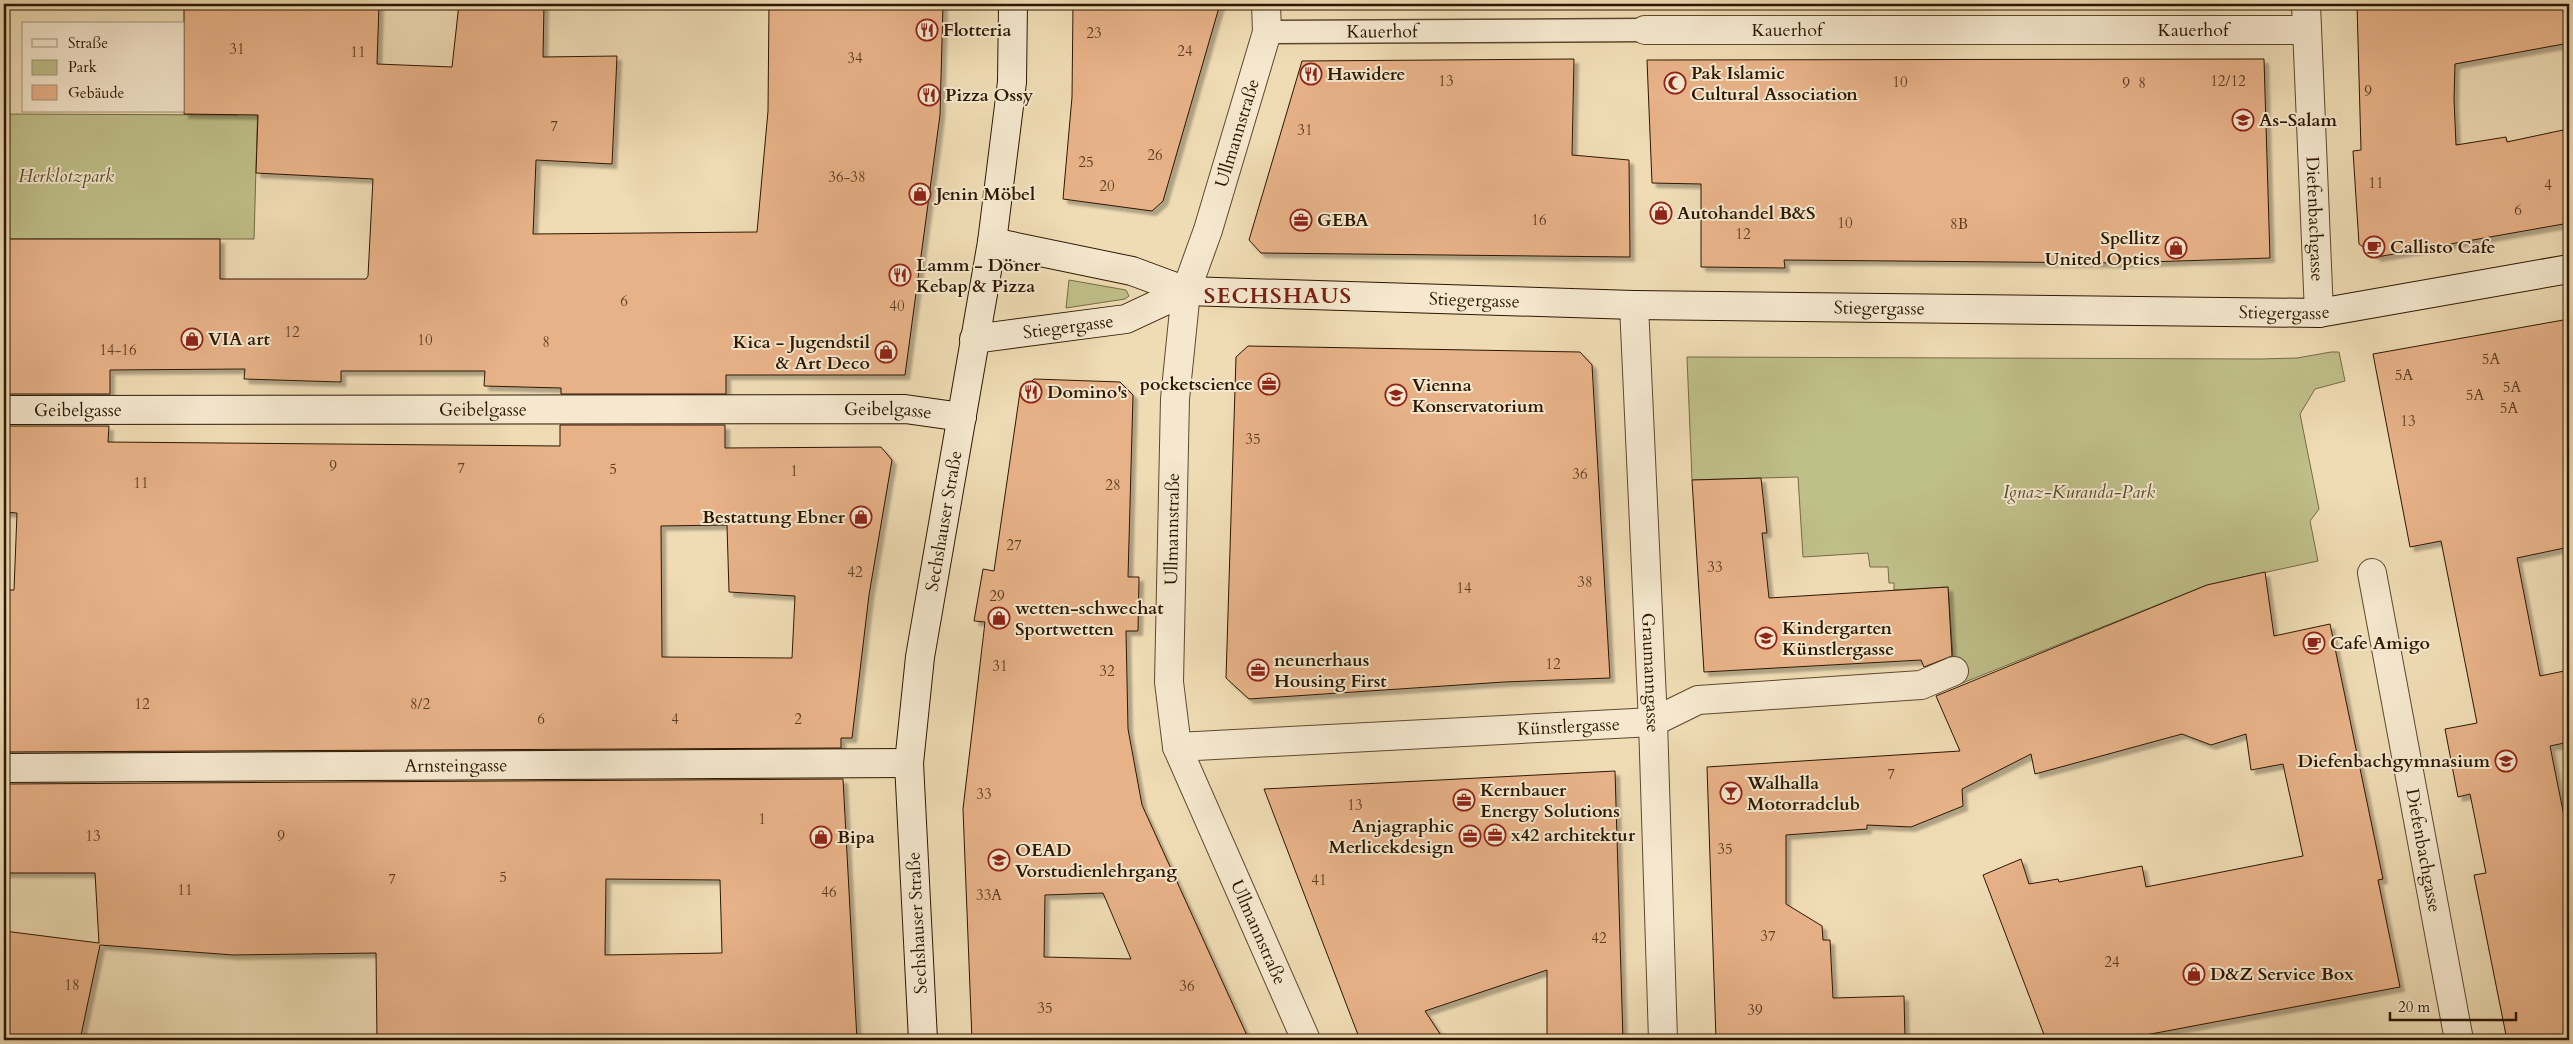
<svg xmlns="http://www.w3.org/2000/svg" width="2573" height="1044" font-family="Cardo,serif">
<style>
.green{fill:#bfbf89;stroke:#766b45}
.building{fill:#e8b288;stroke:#2d1701;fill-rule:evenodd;filter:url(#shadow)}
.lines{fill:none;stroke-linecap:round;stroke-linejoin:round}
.lane-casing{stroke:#5e482e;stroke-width:25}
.street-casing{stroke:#5e482e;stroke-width:30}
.secondary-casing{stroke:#2d1701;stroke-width:30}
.lane{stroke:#f5e8ce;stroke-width:22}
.street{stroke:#f5e8ce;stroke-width:28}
.secondary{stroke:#f5e8ce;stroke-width:28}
.labels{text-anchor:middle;stroke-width:4;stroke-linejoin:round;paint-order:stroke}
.number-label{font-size:15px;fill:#5c3e23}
.poi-label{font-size:18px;font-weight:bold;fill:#2d1701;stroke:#f5e8ce;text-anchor:start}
.street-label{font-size:18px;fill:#2d1701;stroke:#f5e8ce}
.park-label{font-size:18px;font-style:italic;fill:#59492a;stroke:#f5e8ce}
.district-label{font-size:22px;font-weight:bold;letter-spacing:1px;fill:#7a1f14;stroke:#f5e8ce}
</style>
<defs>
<filter id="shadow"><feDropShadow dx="4.5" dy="4.5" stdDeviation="1" flood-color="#0004"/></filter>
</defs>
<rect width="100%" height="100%" fill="#efdcb4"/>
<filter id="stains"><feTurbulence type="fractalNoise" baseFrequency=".004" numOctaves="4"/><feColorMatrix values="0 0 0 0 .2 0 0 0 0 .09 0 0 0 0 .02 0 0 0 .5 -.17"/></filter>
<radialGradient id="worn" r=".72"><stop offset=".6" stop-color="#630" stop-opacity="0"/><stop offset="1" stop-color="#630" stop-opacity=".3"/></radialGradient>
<path class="green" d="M258,97L254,239H4V114L238,115Z
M1069,280L1126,290L1129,296L1125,299L1066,308Z
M2331,352H2339L2345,381L2315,389L2300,414L2319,509L2310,521L2318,561L2207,585L1955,686L1948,587L1894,590V583H1889L1888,567H1870L1868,553L1803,557L1798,477L1692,480L1687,357L2260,359L2297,358Z"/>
<path class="building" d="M184,4H379L377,64L452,67L459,4H544L543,57L617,56L612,164L536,160L533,234L757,232L768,111L769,4H943L940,115L905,375H726V394H561V388L484,386L485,371H341V382L244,379L245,369L110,370V394H4V239H220V279H366L368,276L373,179L256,173L258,115L184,114Z
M1073,4H1220L1163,201L1152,211L1063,199L1072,97Z
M2357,4H2569V43L2455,64L2454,99L2456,145L2506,137L2507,142L2563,130L2565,139H2569V223L2377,257L2359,244L2353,151L2361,150Z
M1574,59L1572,155L1629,160L1630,257L1261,253L1249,240L1302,61Z
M2264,59L2270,258L2117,263L1784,260L1785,268L1701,267V184L1652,183L1647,60Z
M2569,319V547L2517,558L2540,676L2569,670V742L2550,746L2569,841V1040H2507L2474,875L2486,873L2470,794L2458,797L2445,729L2477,723L2441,541L2410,547L2373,354Z
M1248,346L1580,352L1592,365L1610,678L1504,682L1249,699L1226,678L1236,357Z
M1034,379L1120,382L1133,395L1128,577H1139L1138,631H1126L1128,729L1142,805L1249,1040H972L963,809L985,622L974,621L983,569L994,571L1020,392ZM1103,893L1131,959L1044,957L1045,895Z
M560,425H725V448L881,447L892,460L869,595L852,738H841V748L4,752L6,590H14L17,513L4,512V426H109L108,442L560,446ZM727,525L729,592L795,596L792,658L662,657L661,526Z
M1761,478L1767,533H1762L1769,598L1948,587L1952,656L1924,667L1921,660L1704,672L1692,480Z
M2265,572L2274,636L2330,624L2383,879L2378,880L2400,987L2119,1040H2046L1983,875L2021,859L2029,884L2058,879L2059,882L2142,866L2146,887L2303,856L2283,764L2251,770L2246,734L2211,745L2182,734L2035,774L2031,754L1962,789L1963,806L1911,827L1867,825V829L1786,835V904L1822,926L1823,940H1830L1833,998L1904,996L1905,1040H1716L1707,767L1960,751L1936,696L2207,585Z
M1615,771L1623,1040H1547V970L1425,1011L1444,1040H1360L1264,789Z
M843,779L857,1040H377L376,953L233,955L100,945L80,1040H4V931L99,943L95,873H4V784ZM606,879L720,880L722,953L605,955Z"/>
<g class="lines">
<g class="lane-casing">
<g id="lane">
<path id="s1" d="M1267,32L1645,30"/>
</g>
</g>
<g class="street-casing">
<g id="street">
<path id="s2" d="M1266,4L1267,32L1208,230L1186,291L1175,399L1169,682L1177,747L1306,1040"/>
<path id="s3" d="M2306,4L2319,313"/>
<path id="s4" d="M1645,30H2307"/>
<path id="s5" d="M1634,305L1653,722L1663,1040"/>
<path id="s6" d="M2372,573L2459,1040"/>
<path id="s7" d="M1177,747L1653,722L1698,700L1921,685L1954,671"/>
</g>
</g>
<g class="secondary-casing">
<g id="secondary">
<path id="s8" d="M992,242L1132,271L1186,291L1634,305L2319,313L2569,269"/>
<path id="s9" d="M974,339L1126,319L1186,291"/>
<path id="s10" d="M4,410L905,409L962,417"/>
<path id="s11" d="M4,768L909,763"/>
<path id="s12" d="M923,1040L909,763L920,657L992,242L1012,82L1013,4"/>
</g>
</g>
<use href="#lane" class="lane"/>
<use href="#street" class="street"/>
<use href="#secondary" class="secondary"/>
</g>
<defs>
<g id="restaurant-ring" transform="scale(1.125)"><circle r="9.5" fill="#f5e8ce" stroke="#8f2418" stroke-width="1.5"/><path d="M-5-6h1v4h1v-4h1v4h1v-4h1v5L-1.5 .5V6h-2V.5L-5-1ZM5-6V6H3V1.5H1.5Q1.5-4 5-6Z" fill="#8f2418"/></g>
<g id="mosque-ring" transform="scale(1.125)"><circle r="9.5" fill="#f5e8ce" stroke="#8f2418" stroke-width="1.5"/><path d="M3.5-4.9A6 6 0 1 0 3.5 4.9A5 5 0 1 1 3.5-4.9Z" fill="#8f2418"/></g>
<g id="school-ring" transform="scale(1.125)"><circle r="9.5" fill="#f5e8ce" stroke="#8f2418" stroke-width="1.5"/><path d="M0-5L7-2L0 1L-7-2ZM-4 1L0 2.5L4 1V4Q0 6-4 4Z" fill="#8f2418"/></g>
<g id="shop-ring" transform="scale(1.125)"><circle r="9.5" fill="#f5e8ce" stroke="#8f2418" stroke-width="1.5"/><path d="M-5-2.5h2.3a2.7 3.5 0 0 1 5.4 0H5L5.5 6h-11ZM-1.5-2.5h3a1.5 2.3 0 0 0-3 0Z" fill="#8f2418"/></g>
<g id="office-ring" transform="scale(1.125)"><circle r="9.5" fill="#f5e8ce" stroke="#8f2418" stroke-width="1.5"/><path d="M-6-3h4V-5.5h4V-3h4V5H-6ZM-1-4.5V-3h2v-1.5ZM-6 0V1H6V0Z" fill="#8f2418"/></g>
<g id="cafe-ring" transform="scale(1.125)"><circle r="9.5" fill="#f5e8ce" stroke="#8f2418" stroke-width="1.5"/><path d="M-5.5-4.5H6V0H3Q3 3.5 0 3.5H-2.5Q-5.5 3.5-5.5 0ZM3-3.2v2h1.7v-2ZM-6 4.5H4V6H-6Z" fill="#8f2418"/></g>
<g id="university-ring" transform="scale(1.125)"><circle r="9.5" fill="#f5e8ce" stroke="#8f2418" stroke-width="1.5"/><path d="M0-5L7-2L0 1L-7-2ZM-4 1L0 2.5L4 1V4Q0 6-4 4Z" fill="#8f2418"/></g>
<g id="bar-ring" transform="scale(1.125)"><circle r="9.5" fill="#f5e8ce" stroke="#8f2418" stroke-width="1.5"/><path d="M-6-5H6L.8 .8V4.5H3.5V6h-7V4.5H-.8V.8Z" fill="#8f2418"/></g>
</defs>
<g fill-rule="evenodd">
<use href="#restaurant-ring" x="927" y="30"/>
<use href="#restaurant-ring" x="1311" y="74"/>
<use href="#mosque-ring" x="1675" y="83"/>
<use href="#restaurant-ring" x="929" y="95"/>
<use href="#school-ring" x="2243" y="120"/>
<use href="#shop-ring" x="920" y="194"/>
<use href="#shop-ring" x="1661" y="213"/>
<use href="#office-ring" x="1301" y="220"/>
<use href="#cafe-ring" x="2374" y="247"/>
<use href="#shop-ring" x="2176" y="248"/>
<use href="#restaurant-ring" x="900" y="275"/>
<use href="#shop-ring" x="192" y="339"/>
<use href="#shop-ring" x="886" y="352"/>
<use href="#office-ring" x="1269" y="384"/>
<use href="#restaurant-ring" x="1031" y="392"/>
<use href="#university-ring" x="1396" y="395"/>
<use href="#shop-ring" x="861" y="517"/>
<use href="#shop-ring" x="999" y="618"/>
<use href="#school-ring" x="1766" y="638"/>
<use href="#cafe-ring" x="2314" y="643"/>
<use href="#office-ring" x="1258" y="670"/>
<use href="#school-ring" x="2506" y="761"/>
<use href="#bar-ring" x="1731" y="793"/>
<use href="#office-ring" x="1464" y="800"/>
<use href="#office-ring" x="1495" y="835"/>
<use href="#office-ring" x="1470" y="836"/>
<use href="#shop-ring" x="821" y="837"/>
<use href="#university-ring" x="999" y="860"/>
<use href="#shop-ring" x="2194" y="974"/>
</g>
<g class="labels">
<g class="number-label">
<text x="1094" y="38">23</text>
<text x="237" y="54">31</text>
<text x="1185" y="56">24</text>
<text x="358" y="57">11</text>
<text x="855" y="63">34</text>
<text x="1446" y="86">13</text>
<text x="2228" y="86">12/12</text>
<text x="1900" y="87">10</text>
<text x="2126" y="88">9</text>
<text x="2142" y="88">8</text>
<text x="2368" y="96">9</text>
<text x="554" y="131">7</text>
<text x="1305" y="135">31</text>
<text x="1155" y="160">26</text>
<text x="1086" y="167">25</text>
<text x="847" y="182">36-38</text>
<text x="2376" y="188">11</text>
<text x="2548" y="190">4</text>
<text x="1107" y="191">20</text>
<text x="2518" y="215">6</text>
<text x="1539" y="225">16</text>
<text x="1845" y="228">10</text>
<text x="1959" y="229">8B</text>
<text x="1743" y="239">12</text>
<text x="624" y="306">6</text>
<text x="897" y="311">40</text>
<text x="292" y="337">12</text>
<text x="425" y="345">10</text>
<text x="546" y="347">8</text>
<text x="118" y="355">14-16</text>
<text x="2491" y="364">5A</text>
<text x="2404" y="380">5A</text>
<text x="2512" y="392">5A</text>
<text x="2475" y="400">5A</text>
<text x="2509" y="413">5A</text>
<text x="2408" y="426">13</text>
<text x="1253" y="444">35</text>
<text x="333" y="471">9</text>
<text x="461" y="473">7</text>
<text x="613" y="474">5</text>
<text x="794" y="476">1</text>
<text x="1580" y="479">36</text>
<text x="141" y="488">11</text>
<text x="1113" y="490">28</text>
<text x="1014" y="550">27</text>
<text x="1715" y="572">33</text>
<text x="855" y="577">42</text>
<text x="1585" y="587">38</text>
<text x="1464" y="593">14</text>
<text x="997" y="601">29</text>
<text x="1553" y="669">12</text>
<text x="1000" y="671">31</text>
<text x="1107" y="676">32</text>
<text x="142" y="709">12</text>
<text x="420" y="709">8/2</text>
<text x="541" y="724">6</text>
<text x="675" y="724">4</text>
<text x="798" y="724">2</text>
<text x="1891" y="779">7</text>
<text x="984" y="799">33</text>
<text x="1355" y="810">13</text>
<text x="762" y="824">1</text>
<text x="93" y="841">13</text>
<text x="281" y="841">9</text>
<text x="1725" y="854">35</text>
<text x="503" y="882">5</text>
<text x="392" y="884">7</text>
<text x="1319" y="885">41</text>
<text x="185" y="895">11</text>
<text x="829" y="897">46</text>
<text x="989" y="900">33A</text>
<text x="1768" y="941">37</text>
<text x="1599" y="943">42</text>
<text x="2112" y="967">24</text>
<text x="72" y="990">18</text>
<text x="1187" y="991">36</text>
<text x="1045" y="1013">35</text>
<text x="1755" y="1015">39</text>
</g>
<g class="poi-label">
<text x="943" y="36">Flotteria</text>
<text x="1691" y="79">Pak Islamic<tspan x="1691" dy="21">Cultural Association</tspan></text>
<text x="1327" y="80">Hawidere</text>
<text x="945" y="101">Pizza Ossy</text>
<text x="2259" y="126">As-Salam</text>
<text x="936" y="200">Jenin Möbel</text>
<text x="1677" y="219">Autohandel B&amp;S</text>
<text x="1317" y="226">GEBA</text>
<text x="2160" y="244" text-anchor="end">Spellitz<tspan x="2160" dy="21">United Optics</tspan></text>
<text x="2390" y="253">Callisto Cafe</text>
<text x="916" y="271">Lamm - Döner<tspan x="916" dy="21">Kebap &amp; Pizza</tspan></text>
<text x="208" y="345">VIA art</text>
<text x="870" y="348" text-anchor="end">Kica - Jugendstil<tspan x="870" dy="21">&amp; Art Deco</tspan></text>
<text x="1253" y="390" text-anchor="end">pocketscience</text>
<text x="1412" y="391">Vienna<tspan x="1412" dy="21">Konservatorium</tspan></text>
<text x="1047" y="398">Domino's</text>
<text x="845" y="523" text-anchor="end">Bestattung Ebner</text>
<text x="1015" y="614">wetten-schwechat<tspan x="1015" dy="21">Sportwetten</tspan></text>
<text x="1782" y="634">Kindergarten<tspan x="1782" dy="21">Künstlergasse</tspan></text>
<text x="2330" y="649">Cafe Amigo</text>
<text x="1274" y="666">neunerhaus<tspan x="1274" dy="21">Housing First</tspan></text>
<text x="2490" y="767" text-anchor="end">Diefenbachgymnasium</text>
<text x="1747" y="789">Walhalla<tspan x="1747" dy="21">Motorradclub</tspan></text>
<text x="1480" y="796">Kernbauer<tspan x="1480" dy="21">Energy Solutions</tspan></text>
<text x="1454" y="832" text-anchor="end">Anjagraphic<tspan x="1454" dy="21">Merlicekdesign</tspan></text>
<text x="1511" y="841">x42 architektur</text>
<text x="837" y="843">Bipa</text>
<text x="1015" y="856">OEAD<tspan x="1015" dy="21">Vorstudienlehrgang</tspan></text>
<text x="2210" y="980">D&amp;Z Service Box</text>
</g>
<g class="street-label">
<text dy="6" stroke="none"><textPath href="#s4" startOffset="142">Kauerhof</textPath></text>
<text dy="6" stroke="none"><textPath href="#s4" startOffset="548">Kauerhof</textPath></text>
<text dy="6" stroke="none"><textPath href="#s1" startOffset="115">Kauerhof</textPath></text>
<text transform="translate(1237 133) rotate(-73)" y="6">Ullmannstraße</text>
<text dy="6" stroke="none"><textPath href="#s3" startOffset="215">Diefenbachgasse</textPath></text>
<text dy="6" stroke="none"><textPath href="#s8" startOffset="489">Stiegergasse</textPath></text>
<text dy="6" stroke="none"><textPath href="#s8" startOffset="894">Stiegergasse</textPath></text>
<text dy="6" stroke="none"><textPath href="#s8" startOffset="1299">Stiegergasse</textPath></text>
<text dy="6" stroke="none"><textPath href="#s9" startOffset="95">Stiegergasse</textPath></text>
<text dy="6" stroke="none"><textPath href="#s10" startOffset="74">Geibelgasse</textPath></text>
<text dy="6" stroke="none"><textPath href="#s10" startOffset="479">Geibelgasse</textPath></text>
<text dy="6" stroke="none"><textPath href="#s10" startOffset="884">Geibelgasse</textPath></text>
<text dy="6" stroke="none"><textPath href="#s12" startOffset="522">Sechshauser Straße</textPath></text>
<text transform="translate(1172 529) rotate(-89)" y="6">Ullmannstraße</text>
<text dy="6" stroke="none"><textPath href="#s5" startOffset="368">Graumanngasse</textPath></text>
<text dy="6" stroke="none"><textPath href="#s7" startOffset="392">Künstlergasse</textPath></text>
<text dy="6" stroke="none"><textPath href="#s11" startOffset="452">Arnsteingasse</textPath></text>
<text dy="6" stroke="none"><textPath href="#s6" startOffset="282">Diefenbachgasse</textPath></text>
<text transform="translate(917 923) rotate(-93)" y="6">Sechshauser Straße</text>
<text dy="6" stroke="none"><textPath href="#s2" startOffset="959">Ullmannstraße</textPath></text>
</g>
<g class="park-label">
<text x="66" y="182">Herklotzpark</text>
<text x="2079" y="498">Ignaz-Kuranda-Park</text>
</g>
<g class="district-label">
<text x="1278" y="303">SECHSHAUS</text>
</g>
</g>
<rect width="2573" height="1044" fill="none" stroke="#efdcb4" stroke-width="20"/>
<rect x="5" y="5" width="2563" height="1034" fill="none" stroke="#2d1701" stroke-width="2.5"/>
<rect x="10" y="10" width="2553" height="1024" fill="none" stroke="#2d1701"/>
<rect x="22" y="22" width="162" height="90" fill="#f5e8ce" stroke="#a5947c"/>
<rect x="32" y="39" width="25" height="8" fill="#f5e8ce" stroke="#a5947c"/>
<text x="68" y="48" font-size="15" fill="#2d1701">Straße</text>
<rect x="32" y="60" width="25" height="15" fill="#bfbf89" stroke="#a5947c"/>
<text x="68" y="72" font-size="15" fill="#2d1701">Park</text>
<rect x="32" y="85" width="25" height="15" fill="#e8b288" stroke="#a5947c"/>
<text x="68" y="98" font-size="15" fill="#2d1701">Gebäude</text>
<path d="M2390 1012v8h126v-8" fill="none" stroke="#2d1701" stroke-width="2.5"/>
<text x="2398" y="1012" font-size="15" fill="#2d1701" stroke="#f5e8ce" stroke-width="4" paint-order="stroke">20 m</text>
<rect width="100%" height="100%" filter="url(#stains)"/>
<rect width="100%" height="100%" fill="url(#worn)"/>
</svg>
